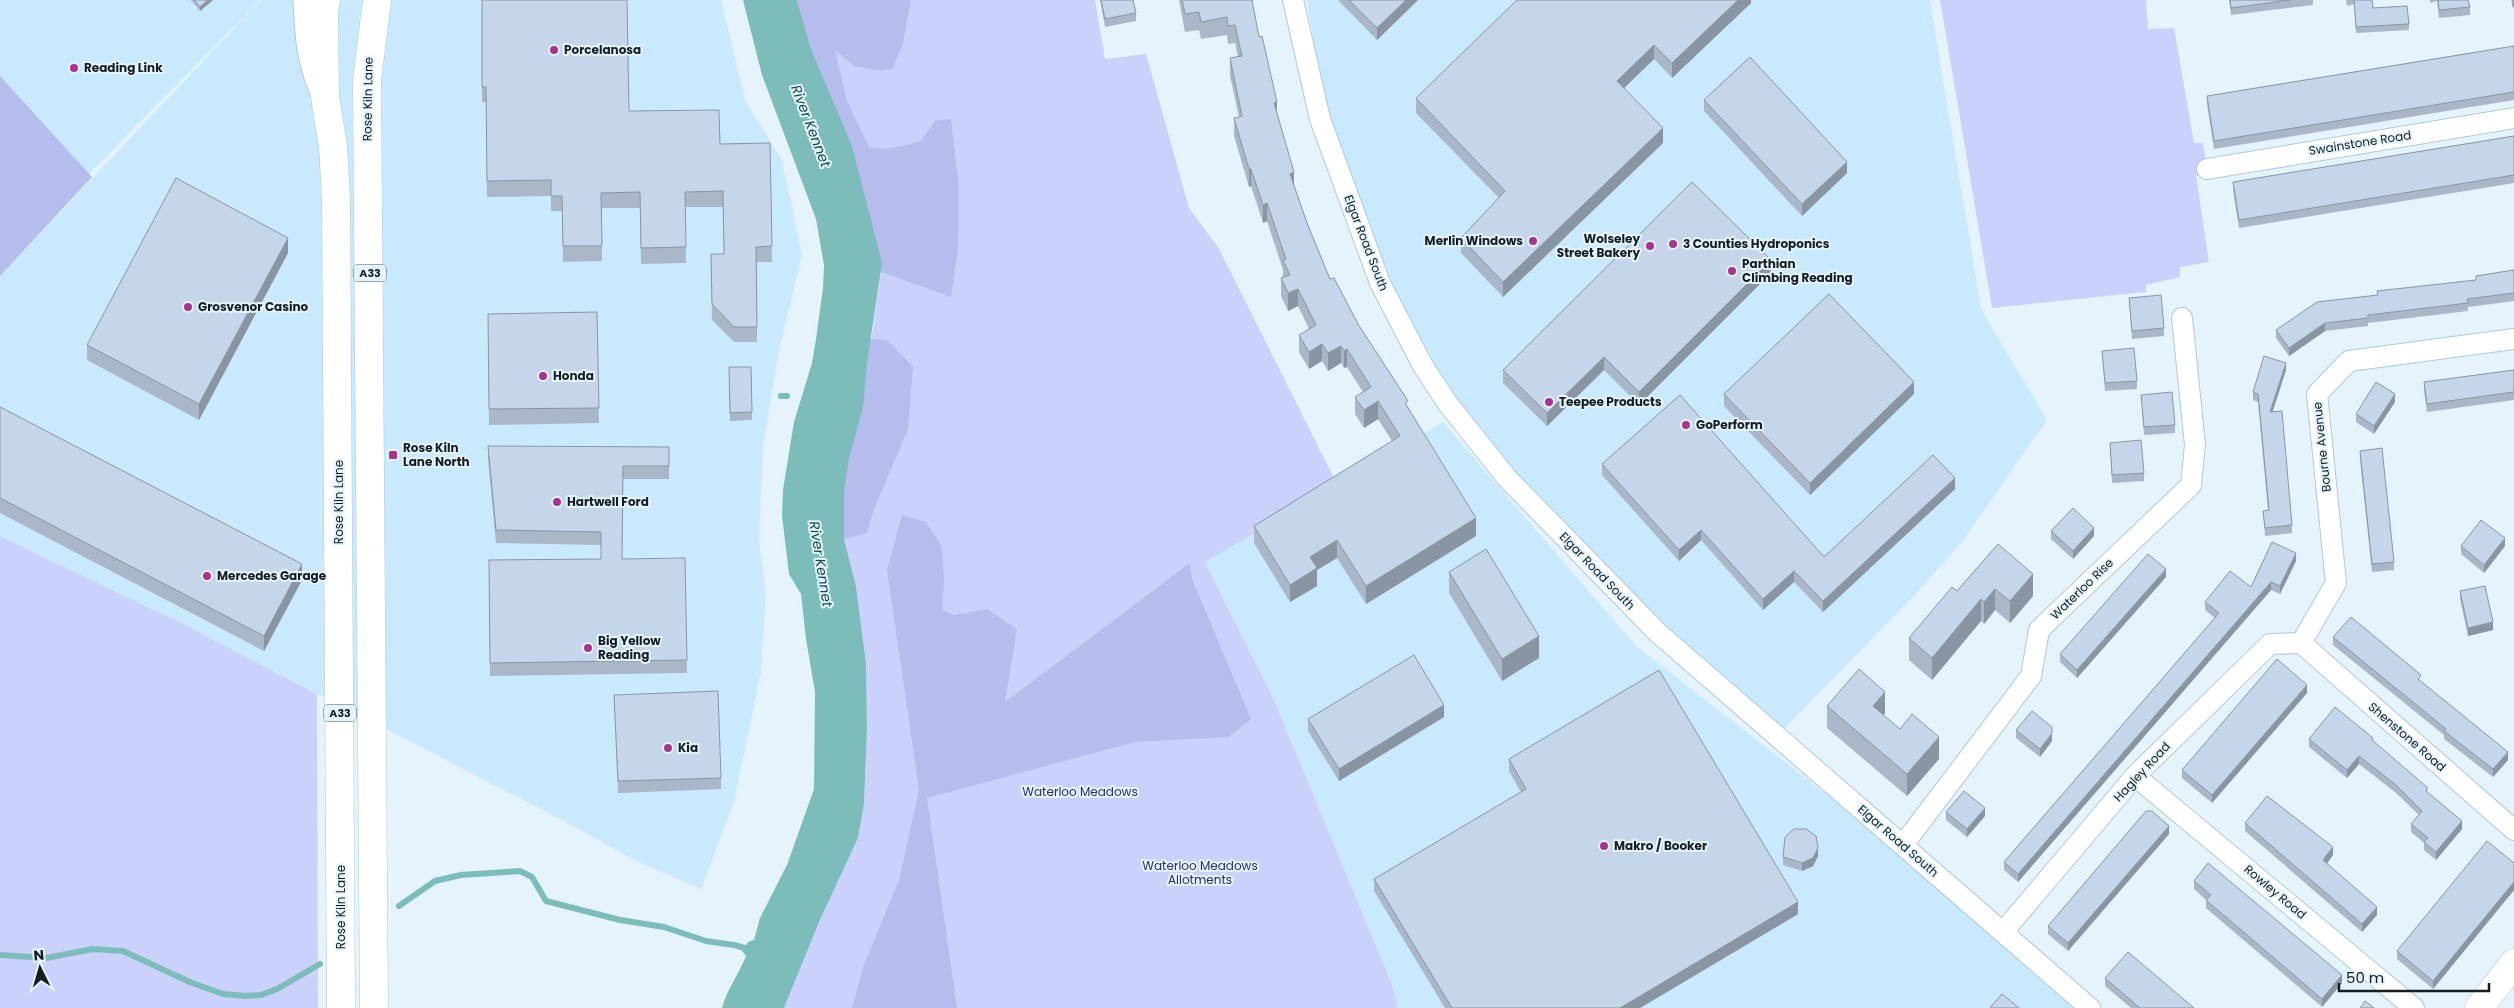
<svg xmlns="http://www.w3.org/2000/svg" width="2514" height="1008" font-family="Poppins,sans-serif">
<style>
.built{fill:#c9eafe}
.green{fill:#cad2fb}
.forest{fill:#b4bdeb}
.water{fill:#7cbdbc}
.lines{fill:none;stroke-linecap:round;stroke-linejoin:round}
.stream{stroke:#7cbdbc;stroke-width:6}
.minor-casing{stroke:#b0c9d8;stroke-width:22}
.tertiary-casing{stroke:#b0c9d8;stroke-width:27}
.secondary-casing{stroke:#b0c9d8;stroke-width:29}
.trunk-casing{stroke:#b0c9d8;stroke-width:29}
.minor{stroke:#fff;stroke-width:20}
.tertiary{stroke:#fff;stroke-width:25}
.secondary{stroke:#fff;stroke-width:28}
.trunk{stroke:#fff;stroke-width:28}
.wall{fill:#a9b7c9}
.shaded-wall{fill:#8a95a4}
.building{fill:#c5d5ea;stroke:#8a95a4}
.poi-dot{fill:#a8348e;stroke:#e4f3fc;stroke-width:2}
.labels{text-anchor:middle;stroke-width:4;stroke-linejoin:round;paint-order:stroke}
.shield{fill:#e4f3fc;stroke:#525d63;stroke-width:1}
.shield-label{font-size:11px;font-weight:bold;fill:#131d22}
.poi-label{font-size:12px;font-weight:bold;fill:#131d22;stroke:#e4f3fc;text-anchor:start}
.street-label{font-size:12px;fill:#131d22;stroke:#e4f3fc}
.park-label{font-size:12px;fill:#2a2e66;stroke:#e4f3fc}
.water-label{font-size:14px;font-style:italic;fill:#124d4d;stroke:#e4f3fc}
</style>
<rect width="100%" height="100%" fill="#e4f3fc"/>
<path class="built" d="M0,0H260L84,179L0,80Z
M261,0H721L745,100L782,161L802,254L778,355L763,447L759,540L766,594L761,671L734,802L701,889L638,862L562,820L185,625L0,536V276Z
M1307,0H1930L1981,309L2047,420L1961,543L1912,598L1783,730L1648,623L1502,471L1432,373L1339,195Z
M1443,422L1635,645L1898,850L2077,1008H1398L1391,982L1274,700L1205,561Z"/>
<path class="green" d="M797,0H1095L1105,59L1146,54L1189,208L1218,247L1337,484L1205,562L1274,700L1391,982L1398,1008H784L819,922L858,838L864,804L867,729L866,663L856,586L844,539L882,263Z
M1940,0H2146L2148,29L2174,28L2194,143H2203L2208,174L2196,176L2209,262L2180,267V277L2146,285V292L1992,308Z
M0,536L185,625L317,694L318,1008H0Z"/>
<path class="forest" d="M797,0H911L903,43L893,68L881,71L854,66L835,50L847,101L869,147C887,151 903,146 921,141L935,121L951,119L959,188L958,249L951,297L873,269L805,47Z
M0,76L92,177L0,276Z
M864,338L887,340L913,367L908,429L873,512L867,533L844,539L838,454Z
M902,515L926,522L942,547L944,581L942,610L954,615L987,609L1017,629L1005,702L1190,563L1192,579L1251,719L1229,737L1135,742L927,798L957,1008H852L864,965L899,880L919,790L887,570Z"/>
<path class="water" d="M743,0H797L810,47L852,146L882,263L867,363L863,407L849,458L844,491V539L856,586L866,663L867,729L864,804L858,838L819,922L784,1008H722C727,989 739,974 746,956L742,951L748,942L754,940L760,918L787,865L814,789L815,692L806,639L801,594L789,574L782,516L783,490L794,422L812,363L816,339L823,288L824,265L816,219L762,75Z"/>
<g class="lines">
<path class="stream" d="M781,396H787
M399,906L435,881L461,875L520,871L532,877L546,901L620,920L664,927L706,941L734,945L752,950
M0,955L46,958L93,949L123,951L192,983L223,994L246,996L261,995L277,989L320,964"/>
<g class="minor-casing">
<path id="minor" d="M1293,0L1320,119L1380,283L1423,366L1448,404L1507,478L1657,632L2090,1008
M2207,169L2514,118
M2301,643L2336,583L2317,394L2349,361L2514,339
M2301,643L2514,830
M2135,776L2414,1008
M1903,845L2031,676L2039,630L2191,485L2195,445L2182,318
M2003,932L2135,776L2270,644L2301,643"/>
</g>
<g class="tertiary-casing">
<path id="tertiary" d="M306,0C308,37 308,57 323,92"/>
</g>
<g class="secondary-casing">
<path id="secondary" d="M2479,1008L2514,963"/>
</g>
<g class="trunk-casing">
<path id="trunk" d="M326,0L324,10L325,97L333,146L336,199L341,1008
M374,1008L367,80L377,0"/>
</g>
<use href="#minor" class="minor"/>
<use href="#tertiary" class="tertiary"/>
<use href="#secondary" class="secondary"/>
<use href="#trunk" class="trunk"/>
</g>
<path class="wall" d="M191,0H213L200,11Z
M482,0L629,111L720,144L770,143L772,262H757V342H734L712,320L711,254H724L723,207H685L686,263L641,264L640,208H602V261L563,262L562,211H551V196L487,197L486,102H482Z
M1100,0H1133L1136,13V21L1105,27Z
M1179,0H1252L1259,37L1294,187L1307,223L1330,279L1408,407L1476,536L1366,604L1337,558L1317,570V586L1290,602L1254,543V526L1392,441L1378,419L1364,428L1355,414V397L1363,392L1347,367L1344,368L1341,363L1328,371L1322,361L1309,369L1299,352V335L1309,329L1298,306L1288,311L1281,296V278H1283V270L1267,221L1263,223L1251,186L1249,187L1234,136V118L1239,117L1230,76V58L1238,57L1235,43L1228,44L1227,35L1201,39L1199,30L1185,32Z
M1338,0H1418L1377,40Z
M1751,0V3L1672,78L1654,59L1624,88L1663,143L1503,297L1461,253V238L1499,198L1416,113V98Z
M2229,0H2313V5L2231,15Z
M2346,0H2372L2373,8L2409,24V30L2356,33L2354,4L2347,6Z
M2430,0H2468L2470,7V15L2439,18L2437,1L2430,3Z
M2514,46V100L2214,149L2207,104V96Z
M1704,100L1847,173L1802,216L1704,111Z
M2514,136V183L2239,228L2233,190V182Z
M288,253L199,420L87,360V345Z
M2514,270V301L2468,307V311L2368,323V326L2325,331L2289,356L2276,338V330L2377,295L2476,280V276Z
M1771,273L1639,405L1604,370L1547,426L1503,383V370Z
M2129,298L2164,328V336L2132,339Z
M597,312L599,423L489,425L488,314Z
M2102,351L2137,381V389L2105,391Z
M729,367H751L752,420L730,421Z
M2286,370L2272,412L2292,525V533L2265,536L2263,511L2268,510L2258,402L2253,400V392Z
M2514,370V400L2427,412L2424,390V382Z
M1724,394H1914L1810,495L1724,406Z
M2141,395L2175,425V433L2144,435Z
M2395,402L2374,434L2356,422V414Z
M0,407L302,580L264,651L0,513Z
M2110,443L2144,473V481L2112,483Z
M488,446L669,447V479H623L622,559L687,660V673L490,676L489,560L601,559V545L496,543L488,459Z
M2360,451L2394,562V570L2372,572L2360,459Z
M1602,464L1824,557L1955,489L1823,612L1794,582L1763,610L1701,540L1679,561L1602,475Z
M2051,531L2094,536L2073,559L2051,539Z
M1998,544L2033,596L2010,623L1995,610L1984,624L1981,621L1932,680L1909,660V638L1957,591Z
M2461,546H2505L2484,573L2461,554Z
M2296,561L2280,594L2271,590L2018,882L2004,870V862L2215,618L2205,610V602L2251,587Z
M1449,572L1539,658L1502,681L1449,593Z
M2166,577L2077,678L2060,662V654Z
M2460,591L2493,630L2468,636L2460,599Z
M2333,637L2421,681L2508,760L2493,777L2444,739V735L2333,645Z
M2307,693L2212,803L2182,778V770Z
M614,695L721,778V789L618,793Z
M1827,706L1885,713L1883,715L1900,729L1939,759L1907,796L1827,728Z
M1444,717L1339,781L1308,731V719Z
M2016,730L2052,741L2040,757L2016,738Z
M2309,739L2373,741L2428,793L2462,829L2436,860L2424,850V843L2411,832V824L2419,815L2396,793L2359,764L2347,778L2309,747Z
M1509,759L1798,914L1640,1008H1445L1374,891V879L1521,792L1509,771Z
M1946,812L1985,816L1967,837L1946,820Z
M2245,823L2333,855L2327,864L2377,915L2362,932L2245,831Z
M2169,834L2068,951L2048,934V926Z
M1818,856L1813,866L1802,871L1783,865V857Z
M2514,863V890L2433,989L2397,959V951Z
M2194,881L2342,983L2322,1007L2206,908V900L2194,889Z
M2105,978L2194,1008H2131L2105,986Z"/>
<path class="shaded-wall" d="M208,0H213L200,11V7Z
M1406,0H1418L1377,40V28Z
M1738,0H1751V3L1672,78V63Z
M1654,45V59L1617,95V81Z
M1277,102V120L1274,103Z
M1663,128V143L1503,297V282Z
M1847,162V173L1802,216V204Z
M1249,169H1251V186L1249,187Z
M1294,172V190L1290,174Z
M1267,203V221L1263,223V205Z
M288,238V253L199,420V404Z
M1771,260V273L1639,405V392Z
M1298,289V306L1288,311V293Z
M2325,323V331L2289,356V348Z
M1322,344V361L1309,369V352Z
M1341,346V363L1328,371V353Z
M1347,349V367L1344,368V351Z
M1604,357V370L1547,426V413Z
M2286,363V370L2270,420V412Z
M1914,382V394L1810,495V483Z
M2395,394V402L2374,434V426Z
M1378,401V419L1364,428V410Z
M1955,478V489L1823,612V601Z
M1476,518V536L1366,604V586Z
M2094,528V536L2073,559V551Z
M1701,530V540L1679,561V550Z
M2505,538V546L2484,573V565Z
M1337,540V558L1317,570V586L1290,602V585L1310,557Z
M2296,553V561L2280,594V586Z
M302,564V580L264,651V636Z
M2166,569V577L2077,678V670Z
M1794,571V582L1763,610V599Z
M2033,574V596L2010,623V601Z
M2271,582V590L2018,882V874Z
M1995,589V610L1984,624V602Z
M1981,599V621L1932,680V658Z
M2493,622V630L2468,636V628Z
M1539,636V658L1502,681V659Z
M2307,685V693L2212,803V795Z
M1885,692V713L1873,728V706Z
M1444,705V717L1339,781V769Z
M2052,733V741L2040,757V749Z
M1939,737V759L1907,796V774Z
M2508,752V760L2493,777V769Z
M2359,756V764L2347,778V770Z
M1985,808V816L1967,837V829Z
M2462,821V829L2436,860V852Z
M2169,826V834L2068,951V943Z
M2333,847V855L2323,868V860Z
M1818,848V856L1813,866L1802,871V863Z
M2514,882V890L2433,989V981Z
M1798,902V914L1640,1008H1620Z
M2377,907V915L2362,932V924Z
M2342,975V983L2322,1007V999Z"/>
<path class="building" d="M194,0H208L200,7Z
M482,0H627L629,111L719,110L720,144L770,143L772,246L756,247L757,327H734L712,304L711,254H724L723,191L685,192L686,247L641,248L640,192L601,193L602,246H563L562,196H551V180L487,181L486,87H482Z
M1101,0H1133L1136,13L1105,19Z
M1182,0H1252L1259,37L1262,36L1277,102L1274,103L1294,172L1290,174L1307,223L1330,279L1334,278L1358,324L1408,401L1405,403L1476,518L1366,586L1337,540L1310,557L1317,568L1290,585L1254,526L1400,436L1378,401L1364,410L1355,397L1371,387L1347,349L1344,351L1341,346L1328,353L1322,344L1309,352L1299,335L1316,325L1298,289L1288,293L1281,278L1290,275L1283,260L1286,259L1267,203L1263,205L1251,169H1249L1234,118L1242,116L1230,58L1242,56L1235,25L1228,26L1227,17L1201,22L1199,12L1185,14Z
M1349,0H1406L1377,28Z
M1517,0H1738L1672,63L1654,45L1617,81L1663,128L1503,282L1461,238L1505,191L1416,98Z
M2230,0H2290L2231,8Z
M2354,0H2372L2373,8L2407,6L2409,24L2356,27Z
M2438,0H2468L2470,7L2439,10Z
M2512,0H2514V7H2513Z
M2514,46V92L2214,141L2207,96Z
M1750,57L1847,162L1802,204L1704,100Z
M2514,136V175L2239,220L2233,182Z
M176,178L288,238L199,404L87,345Z
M1692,182L1771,260L1639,392L1604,357L1547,413L1503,370Z
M2514,270V293L2467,299L2468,303L2368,315V318L2325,323L2289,348L2276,330L2317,302L2378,295L2377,291L2476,280V276Z
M1829,294L1914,382L1810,483L1724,394Z
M2161,295L2164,328L2132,331L2129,298Z
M597,312L599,408L489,409L488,314Z
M2134,348L2137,381L2105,383L2102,351Z
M2264,356L2286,363L2270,412L2282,411L2292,525L2265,528L2263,511L2269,510L2258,394L2253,392Z
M729,367H751L752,412L730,413Z
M2514,370V392L2427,404L2424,382Z
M2376,382L2395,394L2374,426L2356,414Z
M2172,392L2175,425L2144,427L2141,395Z
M1680,395L1824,557L1933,455L1955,478L1823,601L1794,571L1763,599L1701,530L1679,550L1602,464Z
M0,407L302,564L264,636L0,498Z
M2141,440L2144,473L2112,475L2110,443Z
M488,446L669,447V466H623L622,559L685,558L687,660L490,663L489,560L601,559V532L496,530Z
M2382,448L2394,562L2372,564L2360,451Z
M2073,508L2094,528L2073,551L2051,531Z
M2481,520L2505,538L2484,565L2461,546Z
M2272,542L2296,553L2280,586L2271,582L2018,874L2004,862L2219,613L2205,602L2230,571L2251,587Z
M1998,544L2033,574L2010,601L1995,589L1984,602L1981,599L1932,658L1909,638L1952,587L1957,591Z
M1486,549L1539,636L1502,659L1449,572Z
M2148,554L2166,569L2077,670L2060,654Z
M2485,586L2493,622L2468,628L2460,591Z
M2351,617L2421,675L2418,679L2508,752L2493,769L2444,731L2446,729L2333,637Z
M1414,655L1444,705L1339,769L1308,719Z
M2277,659L2307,685L2212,795L2182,770Z
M1859,669L1885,692L1873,706L1900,729L1912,714L1939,737L1907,774L1827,706Z
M1659,670L1798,902L1620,1008H1452L1374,879L1526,789L1509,759Z
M718,691L721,778L618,781L614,695Z
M2335,707L2373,738L2372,740L2428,788L2426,791L2462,821L2436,852L2424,842L2428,838L2411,824L2422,811L2396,785L2359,756L2347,770L2309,739Z
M2032,711L2052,727V733L2040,749L2016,730Z
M1964,791L1985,808L1967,829L1946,812Z
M2267,796L2333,847L2323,860L2377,907L2362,924L2245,823Z
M2146,811H2152L2169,826L2068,943L2048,926Z
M1794,829H1806L1816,836L1818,848L1813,858L1802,863L1783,857L1785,837Z
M2487,841L2514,863V882L2433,981L2397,951Z
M2208,863L2342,975L2322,999L2206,900L2211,895L2194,881Z
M2128,952L2194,1008H2140L2105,978Z
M2002,994L2019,1008H1990Z
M2365,1001L2374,1008H2360Z"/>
<g class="poi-dot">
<circle cx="554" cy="50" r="5"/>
<circle cx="74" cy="68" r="5"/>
<circle cx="1533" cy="241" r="5"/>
<circle cx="1673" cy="244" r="5"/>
<circle cx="1650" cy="246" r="5"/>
<circle cx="1732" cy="271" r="5"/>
<circle cx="188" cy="307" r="5"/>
<circle cx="543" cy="376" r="5"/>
<circle cx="1549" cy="402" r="5"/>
<circle cx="1686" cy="425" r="5"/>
<rect x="388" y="450" width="10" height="10" rx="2.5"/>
<circle cx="557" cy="502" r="5"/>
<circle cx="207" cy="576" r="5"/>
<circle cx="588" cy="648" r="5"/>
<circle cx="668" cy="748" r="5"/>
<circle cx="1604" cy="846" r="5"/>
</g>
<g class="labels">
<g class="shield">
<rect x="354" y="264.5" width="32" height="17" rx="4"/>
<rect x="324" y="704.5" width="32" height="17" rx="4"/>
</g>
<g class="shield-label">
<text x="370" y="277">A33</text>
<text x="340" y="717">A33</text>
</g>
<g class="poi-label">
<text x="564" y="54">Porcelanosa</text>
<text x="84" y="72">Reading Link</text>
<text x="1640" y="243" text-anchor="end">Wolseley<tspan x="1640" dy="14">Street Bakery</tspan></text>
<text x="1523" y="245" text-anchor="end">Merlin Windows</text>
<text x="1683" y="248">3 Counties Hydroponics</text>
<text x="1742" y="268">Parthian<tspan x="1742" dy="14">Climbing Reading</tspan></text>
<text x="198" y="311">Grosvenor Casino</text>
<text x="553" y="380">Honda</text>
<text x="1559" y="406">Teepee Products</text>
<text x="1696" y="429">GoPerform</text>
<text x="403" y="452">Rose Kiln<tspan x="403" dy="14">Lane North</tspan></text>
<text x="567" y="506">Hartwell Ford</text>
<text x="217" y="580">Mercedes Garage</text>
<text x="598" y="645">Big Yellow<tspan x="598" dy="14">Reading</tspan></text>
<text x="678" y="752">Kia</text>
<text x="1614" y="850">Makro / Booker</text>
</g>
<g class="street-label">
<text transform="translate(368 99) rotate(-89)" y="4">Rose Kiln Lane</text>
<text transform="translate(2360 143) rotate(-9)" y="4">Swainstone Road</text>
<text transform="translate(1366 243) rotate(69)" y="4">Elgar Road South</text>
<text transform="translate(2322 447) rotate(-96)" y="4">Bourne Avenue</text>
<text transform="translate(339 502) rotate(-90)" y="4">Rose Kiln Lane</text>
<text transform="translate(1597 571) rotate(46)" y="4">Elgar Road South</text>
<text transform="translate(2082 589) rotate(-44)" y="4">Waterloo Rise</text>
<text transform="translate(2407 737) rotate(41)" y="4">Shenstone Road</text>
<text transform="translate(2142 772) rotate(-47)" y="4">Hagley Road</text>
<text transform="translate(1898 841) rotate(41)" y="4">Elgar Road South</text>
<text transform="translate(2275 892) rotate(40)" y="4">Rowley Road</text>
<text transform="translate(341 907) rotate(-90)" y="4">Rose Kiln Lane</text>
</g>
<g class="park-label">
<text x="1080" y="796">Waterloo Meadows</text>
<text x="1200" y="870">Waterloo Meadows<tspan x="1200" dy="14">Allotments</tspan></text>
</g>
<g class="water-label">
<text transform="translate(811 126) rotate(69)" y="5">River Kennet</text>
<text transform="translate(821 564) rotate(81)" y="5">River Kennet</text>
</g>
</g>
<g transform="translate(40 968) rotate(355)" stroke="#e4f3fc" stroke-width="4" paint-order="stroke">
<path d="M0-4L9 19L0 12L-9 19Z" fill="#131d22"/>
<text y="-8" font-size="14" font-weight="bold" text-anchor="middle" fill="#131d22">N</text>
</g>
<path d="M2339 983v8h150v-8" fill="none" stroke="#131d22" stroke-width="2.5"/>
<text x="2346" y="983" font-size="15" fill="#131d22" stroke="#e4f3fc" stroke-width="4" paint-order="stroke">50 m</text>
</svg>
